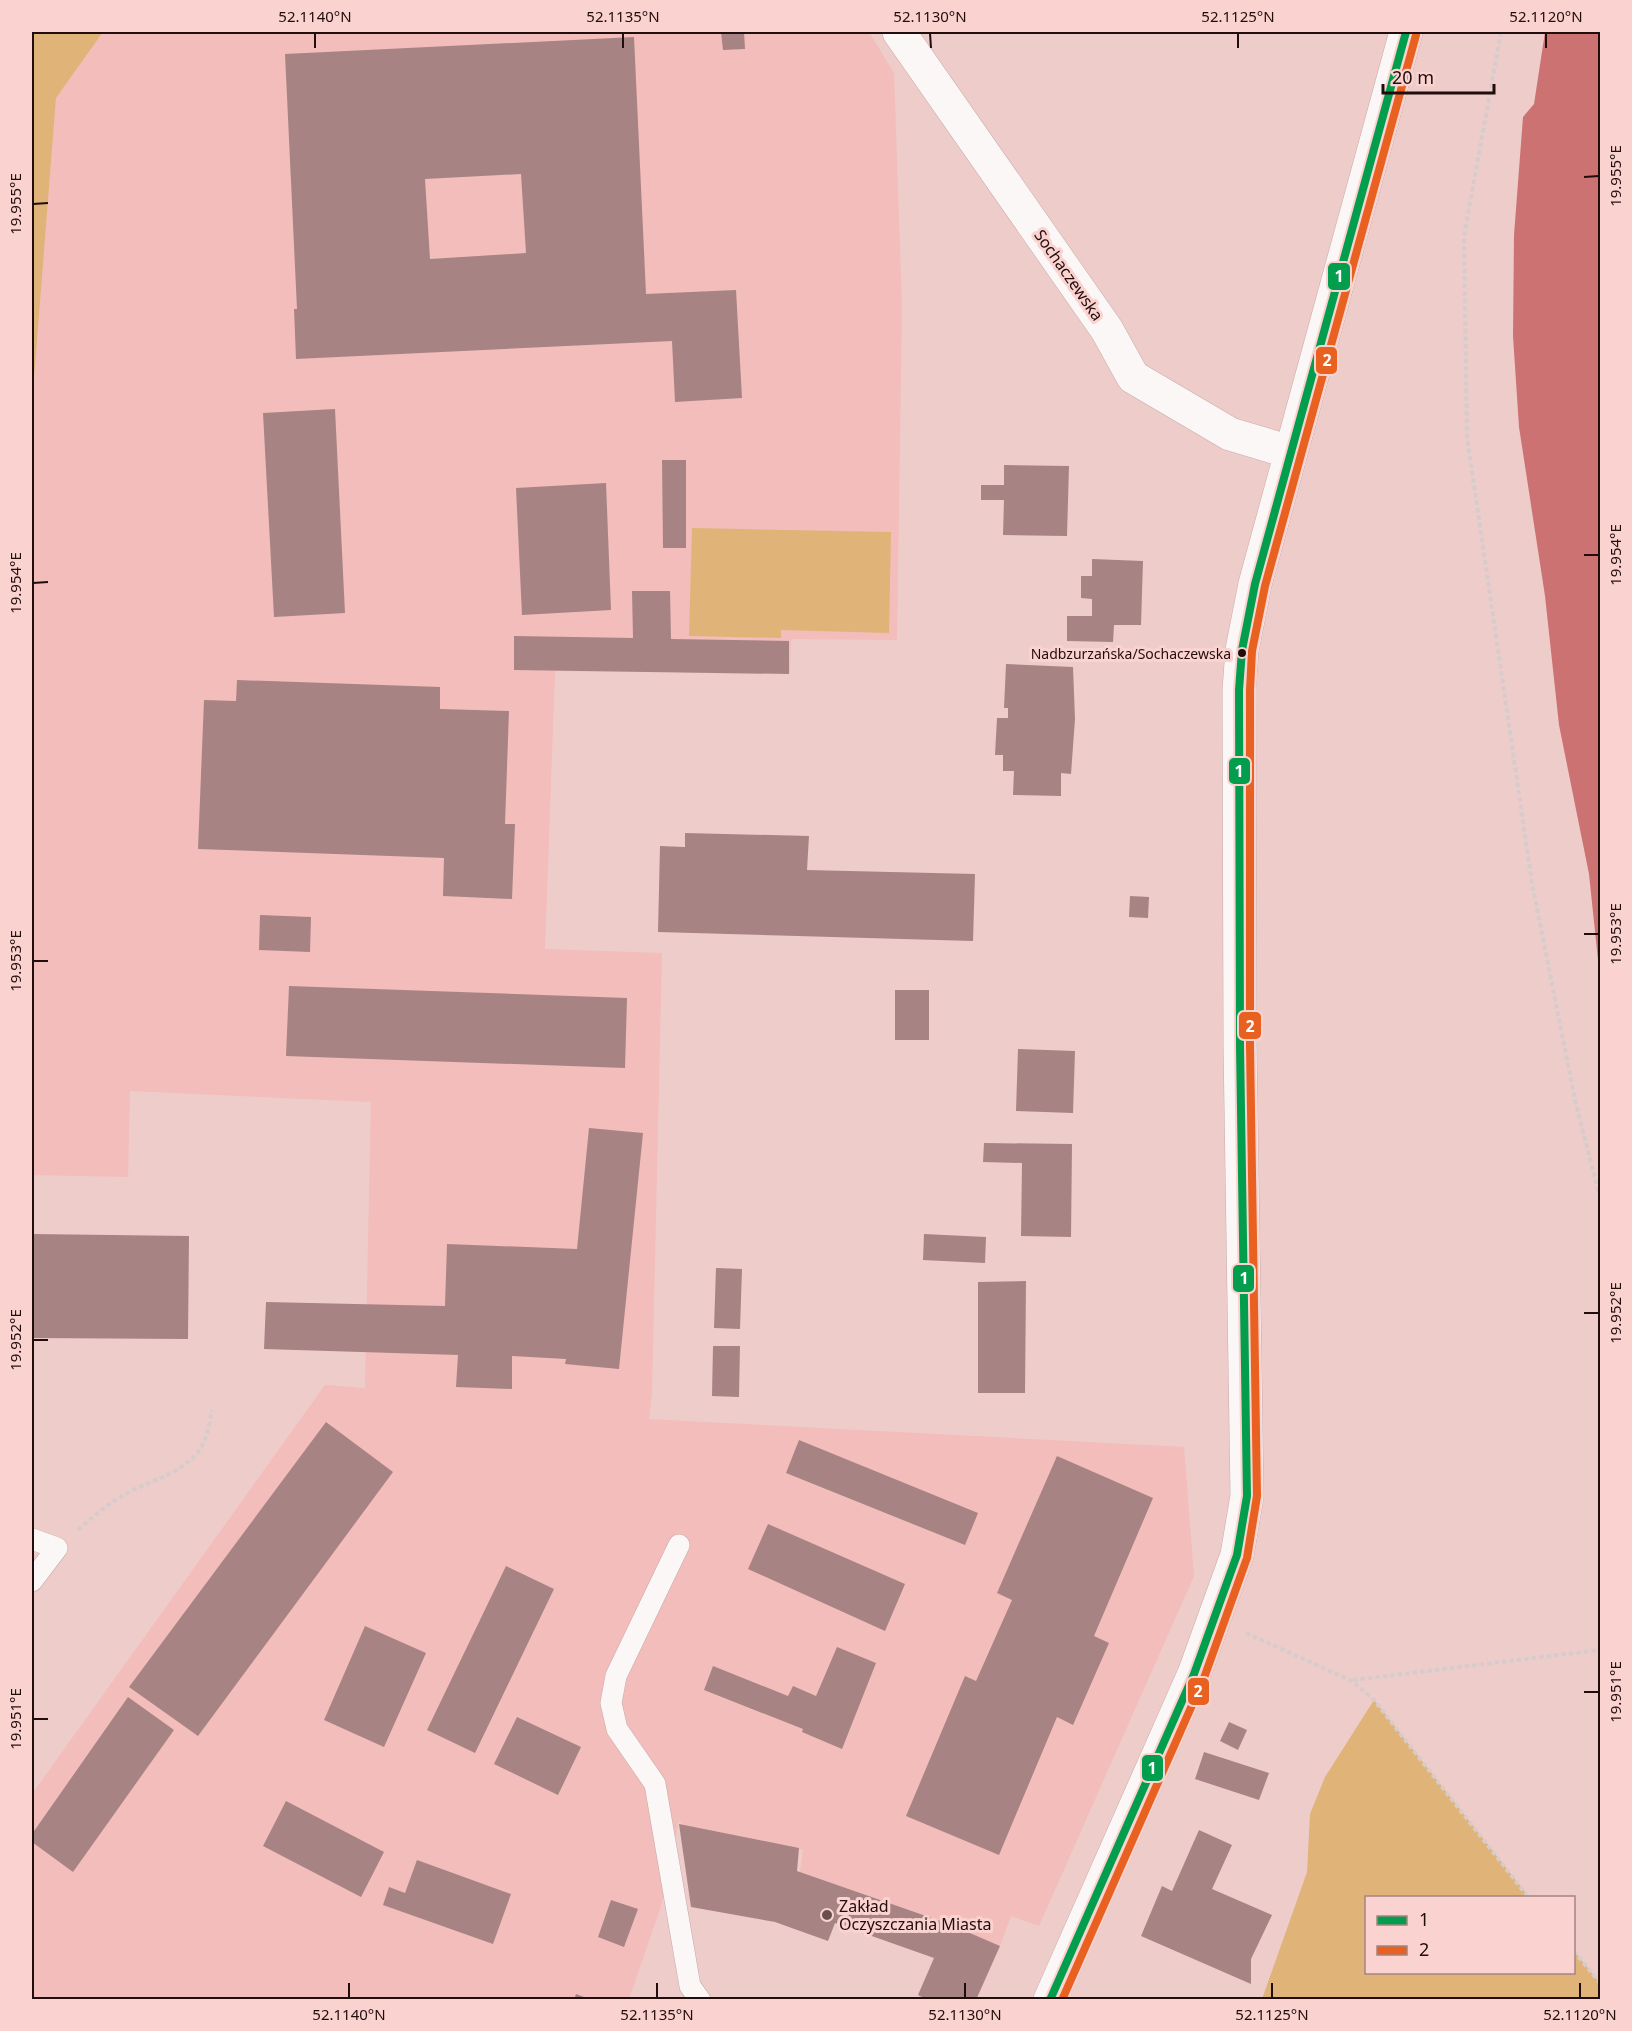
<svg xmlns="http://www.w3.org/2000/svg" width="1632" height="2031" font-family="'Noto Sans',sans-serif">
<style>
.built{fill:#f2bdba}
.green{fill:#e0b478}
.water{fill:#cc7272}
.building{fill:#a88384;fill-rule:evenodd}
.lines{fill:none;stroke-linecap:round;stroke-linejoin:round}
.service-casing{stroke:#c6abaa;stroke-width:22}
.minor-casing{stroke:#c6abaa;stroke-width:34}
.path{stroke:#d6cccb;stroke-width:4;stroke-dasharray:4.5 3;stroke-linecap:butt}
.service{stroke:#fcf7f7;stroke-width:21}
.minor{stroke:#fcf7f7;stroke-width:33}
.bus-1-casing{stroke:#fad3d0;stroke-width:12}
.bus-2-casing{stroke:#fad3d0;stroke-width:12}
.bus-1{stroke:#029e4e;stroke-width:8}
.bus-2{stroke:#e86121;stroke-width:8}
.ticks{fill:none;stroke:#220d0d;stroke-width:2}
.bus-dot{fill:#220d0d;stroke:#fad3d0;stroke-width:2}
.poi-dot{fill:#69504f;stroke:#fad3d0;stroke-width:2}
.labels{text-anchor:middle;stroke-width:6;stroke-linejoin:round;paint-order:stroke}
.bus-label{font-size:14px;fill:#220d0d;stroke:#fad3d0;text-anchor:end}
.street-label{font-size:16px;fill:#220d0d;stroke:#fad3d0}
.poi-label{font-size:16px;fill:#220d0d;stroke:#fad3d0;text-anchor:start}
.line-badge{stroke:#fad3d0;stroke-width:2}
.badge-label{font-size:16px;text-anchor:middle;font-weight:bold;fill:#fff}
.neatline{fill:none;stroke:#220d0d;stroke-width:2}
.ticks-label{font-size:15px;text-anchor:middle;fill:#220d0d}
</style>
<rect width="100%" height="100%" fill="#eeccca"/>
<path class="built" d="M103,32H869L894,73L902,305L897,640L791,639L790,673L555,671L545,949L662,953L652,1391L649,1419L1184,1447L1194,1576L1039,1926L1011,1916L1000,1946L943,1922L800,1872L803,1850L685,1827L679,1821L661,1906L629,1999H32V1794L325,1385L365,1388L371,1102L130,1091L128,1177L32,1175V405L56,98Z"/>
<path class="green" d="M32,32H103L56,98L32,405Z
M692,528L891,532L889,633L781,630V638L689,636Z
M1374,1700L1529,1897L1366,1898V1972H1574V1951L1600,1983V1999H1262L1307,1872L1310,1814L1325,1777Z"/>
<path class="water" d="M1545,32H1600V979L1589,874L1559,725L1545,596L1519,427L1513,336L1514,235L1523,117L1534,104Z"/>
<path class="building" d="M721,32H744L745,49L723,50Z
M634,37L646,294L736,290L742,398L675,402L672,341L296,359L294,309H297L285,54ZM521,174L526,253L430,259L425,179Z
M335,409L345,613L274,617L263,413Z
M662,460H686V548H663Z
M1004,465L1069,466L1067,536L1003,535L1004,500H981V485H1004Z
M606,483L611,610L522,615L516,488Z
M1092,559L1143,561L1141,625H1114L1113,642L1067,641V616H1092V599L1081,598V576H1092Z
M632,591H670L671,639L789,641V674L514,670V636L633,638Z
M1006,664L1073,667L1075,719L1071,774L1061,773V796L1013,795L1014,771H1003V755H995L997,718H1008V708H1004Z
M237,680L440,687V709L509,711L505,824H515L512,899L443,896L444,858L198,849L204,700L236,701Z
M685,833L809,836L807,870L975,874L973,941L658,932L660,846L685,847Z
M1130,896L1149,897L1148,918L1129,917Z
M260,915L311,917L310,952L259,950Z
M289,986L627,998L625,1068L286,1056Z
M895,990H929V1040H895Z
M1018,1049L1075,1051L1073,1113L1016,1111Z
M589,1128L643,1133L619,1369L565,1364L566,1359L512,1356V1389L456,1387L458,1355L264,1349L266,1302L445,1306L447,1244L577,1249Z
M984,1143L1072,1144L1071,1237L1021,1236L1022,1163L983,1162Z
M32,1234L189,1236L188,1339L32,1338Z
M924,1234L986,1237L985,1263L923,1260Z
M716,1268L742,1269L740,1329L714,1328Z
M1026,1281L1025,1393H978V1282Z
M713,1346H740L739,1397L712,1396Z
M326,1422L393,1472L198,1736L129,1687Z
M799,1440L978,1513L965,1545L786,1473Z
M1057,1456L1153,1498L1094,1636L1109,1643L1073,1725L1057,1717L999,1855L906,1816L965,1676L976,1681L1012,1600L997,1593Z
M768,1524L905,1584L885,1631L748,1569Z
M506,1566L554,1589L475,1753L427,1730Z
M365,1626L426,1653L384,1747L324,1720Z
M837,1647L876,1663L842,1749L802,1732L803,1729L704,1690L713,1666L788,1696L793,1686L816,1696Z
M128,1697L174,1730L73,1872L32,1842V1834Z
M517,1717L581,1747L558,1795L494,1764Z
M1229,1722L1247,1730L1238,1750L1220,1741Z
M1204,1752L1269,1773L1259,1800L1195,1779Z
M286,1801L384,1852L361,1897L263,1846Z
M679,1824L799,1848L797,1871L949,1924L1000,1946L976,2000H928L918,1995L934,1958L835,1923L828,1941L775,1922L691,1907Z
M1199,1830L1232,1845L1212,1889L1272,1915L1251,1959V1984L1141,1936L1162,1886L1172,1891Z
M417,1860L511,1894L493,1944L383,1905L389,1887L405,1893Z
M611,1900L638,1909L624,1947L598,1937Z
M576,1994L589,1999V2000H574Z"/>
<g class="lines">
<g class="service-casing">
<path id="service" d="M32,1539L57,1548L32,1581
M679,1545L616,1676L611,1703L617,1729L655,1784L690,1986L700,2000"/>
</g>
<g class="minor-casing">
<path id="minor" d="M899,32L1107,330L1133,377L1230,434L1290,452
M1050,2000L1194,1674L1237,1555L1247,1496L1240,1046L1239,690L1242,650L1255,584L1406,32"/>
</g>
<path class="path" d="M1501,32L1464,236L1467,437L1532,883L1575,1100L1600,1198
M78,1530C94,1516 109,1503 127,1493C152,1480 191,1471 204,1442C208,1432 210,1420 212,1410
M1246,1633L1352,1681L1374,1700L1529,1898
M1353,1680L1600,1650
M1574,1951L1600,1983"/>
<use href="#service" class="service"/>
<use href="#minor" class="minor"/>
<g class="bus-1-casing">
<path id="bus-1" d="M1050,2000L1194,1674L1237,1555L1247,1496L1240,1046L1239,690L1242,650L1255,584L1406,32"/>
</g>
<g class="bus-2-casing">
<path id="bus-2" d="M1062,2000L1204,1678L1247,1558L1257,1496L1250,1046V690L1252,651L1265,586L1416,35"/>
</g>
<use href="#bus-1" class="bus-1"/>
<use href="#bus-2" class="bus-2"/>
</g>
<path class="ticks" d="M315,33V48M623,33V48M930,33L931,48M1238,33V48M1546,33V48M1584,177L1599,176M33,204L48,203M1584,555H1599M33,583L48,582M1584,934H1599M33,961H48M1584,1313H1599M33,1340H48M1584,1692H1599M33,1719H48M349,1983V1998M657,1983V1998M965,1983V1998M1272,1983V1998M1580,1983V1998"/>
<circle class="bus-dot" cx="1242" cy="653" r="5"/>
<circle class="poi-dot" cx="827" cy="1915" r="6"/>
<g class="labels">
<g class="bus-label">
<text x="1231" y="659">Nadbzurzańska/Sochaczewska</text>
</g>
<g class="street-label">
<text transform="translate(1069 275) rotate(55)" y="6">Sochaczewska</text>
</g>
<g class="poi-label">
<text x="839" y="1912">Zakład<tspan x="839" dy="18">Oczyszczania Miasta</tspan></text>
</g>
</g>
<g class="line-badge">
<rect x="1327" y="262" width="24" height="29" rx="6" fill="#029e4e"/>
<rect x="1315" y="346" width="23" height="29" rx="6" fill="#e86121"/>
<rect x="1228" y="757" width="23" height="28" rx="6" fill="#029e4e"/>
<rect x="1238" y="1011" width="24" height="29" rx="6" fill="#e86121"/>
<rect x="1232" y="1264" width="23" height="29" rx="6" fill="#029e4e"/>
<rect x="1187" y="1677" width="23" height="29" rx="6" fill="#e86121"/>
<rect x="1141" y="1754" width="23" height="28" rx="6" fill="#029e4e"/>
</g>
<g class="badge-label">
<text x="1339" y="282">1</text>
<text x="1327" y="366">2</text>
<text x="1239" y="777">1</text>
<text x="1250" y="1032">2</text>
<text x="1244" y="1284">1</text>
<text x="1198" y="1697">2</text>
<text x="1152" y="1774">1</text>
</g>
<rect width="1632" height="2031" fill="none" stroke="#fad3d0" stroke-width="66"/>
<rect x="1365" y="1896" width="210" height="78" fill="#fad3d0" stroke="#a48482" stroke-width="1.5"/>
<rect x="1377" y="1916" width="30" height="9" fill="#029e4e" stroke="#a48482" stroke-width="1.5"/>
<text x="1419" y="1926" font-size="18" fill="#220d0d">1</text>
<rect x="1377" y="1946" width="30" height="9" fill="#e86121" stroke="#a48482" stroke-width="1.5"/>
<text x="1419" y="1956" font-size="18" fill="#220d0d">2</text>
<path d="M1383 84v9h111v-9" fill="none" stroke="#220d0d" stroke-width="3"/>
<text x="1392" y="84" font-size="18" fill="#220d0d" stroke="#fad3d0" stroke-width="4.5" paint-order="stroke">20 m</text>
<rect x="33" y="33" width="1566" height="1965" class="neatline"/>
<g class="ticks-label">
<text x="315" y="22">52.1140°N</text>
<text x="623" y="22">52.1135°N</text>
<text x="930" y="22">52.1130°N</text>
<text x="1238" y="22">52.1125°N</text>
<text x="1546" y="22">52.1120°N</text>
<text transform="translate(1616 176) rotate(-90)" y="5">19.955°E</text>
<text transform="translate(16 204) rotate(-90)" y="5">19.955°E</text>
<text transform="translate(1616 555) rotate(-90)" y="5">19.954°E</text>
<text transform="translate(16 583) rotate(-90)" y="5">19.954°E</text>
<text transform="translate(1616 934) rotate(-90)" y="5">19.953°E</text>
<text transform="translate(16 961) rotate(-90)" y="5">19.953°E</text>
<text transform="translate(1616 1313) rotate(-90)" y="5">19.952°E</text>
<text transform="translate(16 1340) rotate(-90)" y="5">19.952°E</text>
<text transform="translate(1616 1692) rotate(-90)" y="5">19.951°E</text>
<text transform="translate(16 1719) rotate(-90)" y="5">19.951°E</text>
<text x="349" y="2020">52.1140°N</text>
<text x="657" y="2020">52.1135°N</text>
<text x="965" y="2020">52.1130°N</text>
<text x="1272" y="2020">52.1125°N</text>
<text x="1580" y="2020">52.1120°N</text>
</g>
</svg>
